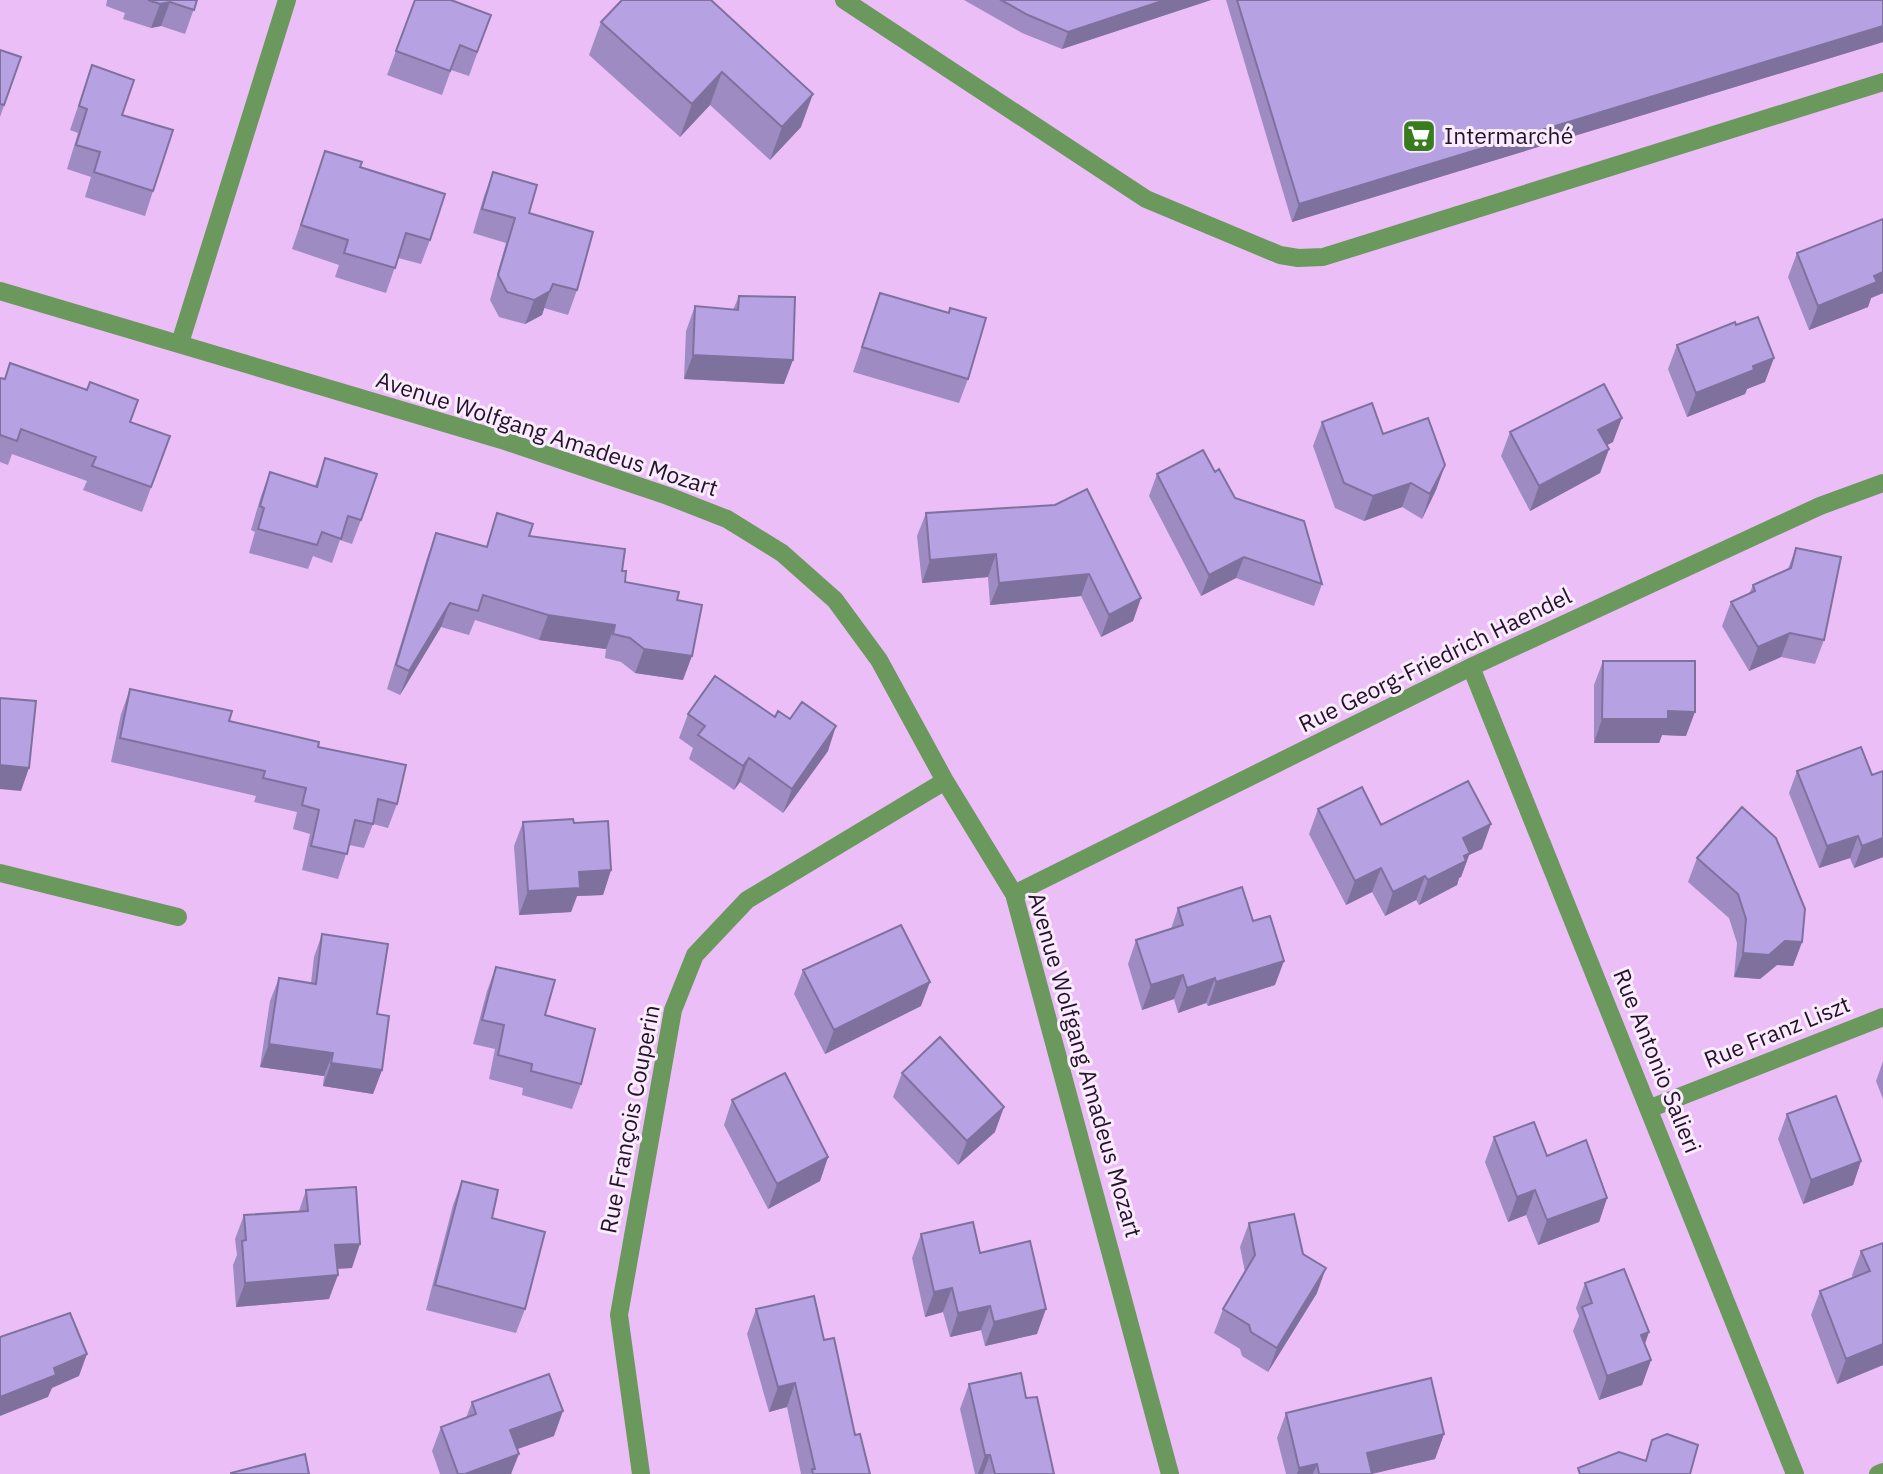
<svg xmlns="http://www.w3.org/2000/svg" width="1883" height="1474" font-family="'IBM Plex Sans',sans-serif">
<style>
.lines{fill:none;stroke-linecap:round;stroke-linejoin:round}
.lane{stroke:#6b985c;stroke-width:18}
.street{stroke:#6b985c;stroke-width:18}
.wall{fill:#9d8bc2}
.shaded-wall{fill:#7f719e}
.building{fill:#b6a2e2;stroke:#7f719e;stroke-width:2}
.labels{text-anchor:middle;stroke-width:6;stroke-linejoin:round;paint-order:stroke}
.poi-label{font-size:23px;fill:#231228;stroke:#faecfe;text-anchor:start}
.street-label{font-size:23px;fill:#231228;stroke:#faecfe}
</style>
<rect width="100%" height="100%" fill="#ebbef8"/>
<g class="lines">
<path class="lane" d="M844,0L1146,199L1280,255L1298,258L1323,257L1883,82"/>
<path class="street" d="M0,291L502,440L668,496L727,519L782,553L835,600L879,660L945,781L1014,894L1170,1474
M180,343L287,0
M1471,667L1795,1474
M0,873L178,917
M1014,894L1471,667L1820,506L1883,483
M1651,1108L1883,1017
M641,1474L619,1315L673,1010L695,955L747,900L945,781
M1878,1474L1883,1472"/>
</g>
<path class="wall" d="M107,0H197L185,34L161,26L151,28L123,19L125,13L106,6Z
M415,0L491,15L469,76L451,70L442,95L387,75Z
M622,0L801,127L770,160L710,105L680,137L589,55L601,22Z
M964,0H1211L1062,49L1022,33Z
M1226,0H1883V42L1292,222Z
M0,50L21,57L0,117Z
M92,65L122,115L153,191L145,216L85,197L91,177L67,169L78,133L70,130Z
M325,151L360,167L430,240L421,264L398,258L386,293L335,277L339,265L292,249Z
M493,172L529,213L577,290L568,315L544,308L542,315L525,324L499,317L490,300L506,243L473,233L484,196Z
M1883,219V293L1871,298L1868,307L1809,330L1788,277L1797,253Z
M880,293L948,313L968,379L959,403L853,372Z
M739,296L784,384L684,379L686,331L695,306L733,310Z
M1677,345L1765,382L1747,389L1745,394L1687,417L1668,369Z
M0,378L170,436L142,512L83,490L87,481L12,454L8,465L0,462Z
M1322,422L1383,434L1445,465L1436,490L1422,519L1402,507L1364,521L1335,508L1313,446Z
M1510,432L1613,442L1607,445L1609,449L1600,473L1530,511L1501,456Z
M325,458L361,520L352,544L340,540L332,563L313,556L308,569L249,553L255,532L251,530L261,496L270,472L315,486Z
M1215,472L1235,498L1322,584L1314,606L1236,578L1201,596L1149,496L1157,474Z
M1055,505L1141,598L1133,621L1101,637L1081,596L990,605L988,577L922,583L917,536L926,513Z
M497,513L529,536L622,571L625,582L677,600L683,680L635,673L621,662L605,658L606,649L539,640L475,620L469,635L441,627L400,695L387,689L427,558L436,533L486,547Z
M1796,548L1824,640L1815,664L1781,657L1749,671L1722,626L1731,602L1749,594L1753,585L1788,569Z
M1603,661L1686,736L1662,735L1659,743H1594V685Z
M130,689L229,721L318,747L397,804L388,828L373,824L364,848L349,845L338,879L302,870L310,834L293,829L297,812L254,802L256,796L111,762L121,714Z
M688,714L775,717L828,751L783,813L740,782L734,790L689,759L693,748L679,738Z
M1797,771L1872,775L1883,771V857L1854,868L1850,858L1819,868L1789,793Z
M1318,809L1381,825L1482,849L1469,855L1461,877L1459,878L1457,885L1419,905L1416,900L1385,916L1372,892L1346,905L1309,834Z
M523,822L574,823L611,870L603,895L577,896L571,912L519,915L514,846Z
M1697,858L1802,942L1793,966L1777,965L1760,979L1734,977L1737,943L1729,918L1688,882Z
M1178,908L1253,921L1275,985L1208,1006L1206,1003L1178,1013L1174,999L1142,1010L1128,964L1136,940L1171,929Z
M322,934L377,1014L382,1070L373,1094L323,1086L324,1076L260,1067L270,1001L279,978L311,983L314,957Z
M496,967L545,1015L581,1084L572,1109L522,1095L523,1088L489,1079L495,1049L473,1044L487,991Z
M803,970L921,1006L825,1054L794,994Z
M1883,1061V1099L1876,1081Z
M902,1073L995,1132L958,1165L893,1097Z
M732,1100L828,1157L820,1181L768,1209L724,1125Z
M1787,1114L1861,1161L1853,1185L1803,1204L1778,1139Z
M1494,1137L1547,1156L1607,1198L1599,1222L1538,1245L1526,1215L1508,1222L1485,1162Z
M462,1181L492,1218L525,1309L516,1333L426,1310L453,1205Z
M306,1190L352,1268L337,1269L329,1299L236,1307L233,1265L237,1255L235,1239L244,1215L299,1211Z
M1249,1223L1303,1254L1317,1293L1268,1372L1242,1356L1240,1349L1214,1333L1223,1309L1245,1272L1240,1247Z
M921,1234L980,1253L1037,1334L985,1346L981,1330L950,1337L943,1312L925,1317L912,1258Z
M1883,1243V1365L1837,1384L1811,1315L1820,1291L1853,1278L1852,1275L1861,1251Z
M1585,1283L1645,1344L1651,1360L1642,1385L1599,1400L1573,1331L1579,1316L1576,1308Z
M756,1309L824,1340L855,1435L870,1474H801L787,1407L769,1412L747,1334Z
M969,1384L1026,1398L1054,1474H975L960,1409Z
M472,1402L554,1436L517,1449L511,1474H440L432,1451L441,1427L466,1418Z
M1286,1413L1444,1434L1435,1459L1372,1474H1286L1277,1438Z"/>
<path class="shaded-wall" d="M1165,0H1211L1062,49L1068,32Z
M170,2L161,26L151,28L160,4Z
M1883,26V42L1292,222L1299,204Z
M722,72L710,105L680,137L692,104Z
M813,94L801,127L770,160L782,127Z
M1883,272V293L1871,298L1868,307L1809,330L1818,306Z
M550,291L542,315L525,324L534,300Z
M693,355L793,360L784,384L684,379Z
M1774,358L1765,382L1747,389L1745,394L1687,417L1696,393L1753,366Z
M1622,418L1613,442L1590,454L1598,430Z
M1609,449L1600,473L1530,511L1539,486Z
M1445,465L1436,490L1422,519L1430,494Z
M1411,483L1402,507L1364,521L1373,496Z
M996,554L988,577L922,583L930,560Z
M1244,557L1236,578L1201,596L1209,575Z
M1089,574L1081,596L990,605L999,583Z
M1141,598L1133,621L1101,637L1109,615Z
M450,603L441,627L400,695L409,671Z
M548,615L615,625L606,649L539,640Z
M1790,633L1781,657L1749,671L1758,647Z
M644,649L692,656L683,680L635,673Z
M1668,711L1695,712L1686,736L1662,735L1659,743H1594L1602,719Z
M836,726L828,751L783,813L792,789Z
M749,758L740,782L734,790L743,766Z
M0,765L29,768L21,791L0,789Z
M1491,824L1482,849L1469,855L1461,877L1459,878L1457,885L1419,905L1428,880L1463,838Z
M1858,836L1850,858L1819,868L1827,846Z
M1883,838V857L1854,868L1862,846Z
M1381,868L1372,892L1346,905L1355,881Z
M611,870L603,895L577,896L571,912L519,915L528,891L579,872Z
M1425,876L1416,900L1385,916L1393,892Z
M1785,941L1802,942L1793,966L1777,965L1760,979L1734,977L1743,953Z
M1284,961L1275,985L1208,1006L1216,982Z
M1183,975L1174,999L1142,1010L1151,985Z
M1215,978L1206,1003L1178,1013L1187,988Z
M930,982L921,1006L825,1054L834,1030Z
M269,1044L333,1053L324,1076L260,1067Z
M331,1063L382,1070L373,1094L323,1086Z
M1004,1107L995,1132L958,1165L967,1141Z
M828,1157L820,1181L768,1209L777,1184Z
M1861,1161L1853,1185L1803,1204L1811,1180Z
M1535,1190L1526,1215L1508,1222L1517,1197Z
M1607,1198L1599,1222L1538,1245L1547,1220Z
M360,1244L352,1268L327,1269L335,1245Z
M1326,1268L1317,1293L1268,1372L1277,1348Z
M338,1275L329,1299L236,1307L245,1283Z
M952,1288L943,1312L925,1317L934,1292Z
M990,1306L981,1330L950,1337L958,1313Z
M1046,1309L1037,1334L985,1346L994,1322Z
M1649,1332L1641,1356V1335Z
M1883,1344V1365L1837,1384L1846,1359Z
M87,1354L79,1376L52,1388L48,1397L0,1416V1397L54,1368Z
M1651,1360L1642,1385L1599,1400L1607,1376Z
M795,1383L787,1407L769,1412L778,1387Z
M563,1411L554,1436L501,1455L510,1430Z
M1444,1434L1435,1459L1371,1474L1367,1453Z
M519,1454L511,1474H465Z
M985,1455H990L983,1474H978Z
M1317,1464L1313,1474H1297L1299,1468Z"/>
<path class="building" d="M148,0H197L194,10L170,2L160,4Z
M415,0H451L491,15L477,52L460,45L450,71L396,51Z
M622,0H711L813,94L782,127L722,72L692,104L601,22Z
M1001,0H1165L1068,32L1028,15Z
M1237,0H1883V26L1299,204Z
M0,50L21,57L4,105L0,104Z
M92,65L134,80L122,115L173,130L153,191L94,172L100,152L76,145L87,109L79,106Z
M325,151L362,162L360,167L445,194L430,240L406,233L395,268L344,253L348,240L301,225Z
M493,172L537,185L529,213L593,232L577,290L553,284L550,291L534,300L507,292L498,275L515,218L482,209Z
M1883,219V272L1874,276L1877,282L1818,306L1797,253Z
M880,293L949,313L950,308L986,318L968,379L862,347Z
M739,296L795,297L793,360L693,355L695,306L738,310Z
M1758,317L1774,358L1753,366L1754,370L1696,393L1677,345L1735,322L1736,325Z
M10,363L87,390L90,382L138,400L130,422L170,436L151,487L92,466L96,457L21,429L17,441L0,435V378L5,379Z
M1604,384L1622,418L1598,430L1609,449L1539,486L1510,432Z
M1372,403L1383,434L1428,418L1445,465L1430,494L1411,483L1373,496L1344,483L1322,422Z
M1203,450L1215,472L1219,469L1235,498L1304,521L1322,584L1244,557L1209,575L1157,474Z
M325,458L377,474L361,520L348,516L341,539L322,532L317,545L258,529L264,508L260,506L270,472L317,487Z
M1087,489L1141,598L1109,615L1089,574L999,583L996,554L930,560L926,513L1055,505Z
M497,513L533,524L529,536L625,549L622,571H626L625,582L679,592L677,600L702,605L692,656L644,649L630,638L613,634L615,625L548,615L483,595L478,611L450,603L409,671L396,665L436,533L487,547Z
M1796,548L1841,557L1824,640L1790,633L1758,647L1731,602L1755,591L1753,585L1791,568Z
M1603,661H1695V712L1668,711V719H1602Z
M715,676L775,717L778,711L790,719L802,702L836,726L792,789L749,758L743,766L698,735L705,726L688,714Z
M130,689L232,711L229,721L319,742L318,747L406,765L397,804L378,799L373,824L355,820L347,854L311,846L319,810L302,805L306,788L263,778L265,771L120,738Z
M0,698L36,701L29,768L0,765Z
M1861,747L1872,775L1883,771V838L1862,846L1858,836L1827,846L1797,771Z
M1468,781L1491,824L1463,838L1470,853L1464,856L1466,861L1428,880L1425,876L1393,892L1381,868L1355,881L1318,809L1362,787L1381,825Z
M1742,807L1776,838L1805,909L1802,942L1785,941L1769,955L1743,953L1746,919L1738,894L1697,858Z
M573,819L574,823L608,821L611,870L579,872L580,888L528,891L523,822Z
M1242,887L1253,921L1270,916L1284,961L1216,982L1215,978L1187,988L1183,975L1151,985L1136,940L1183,925L1178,908Z
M901,925L930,982L834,1030L803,970Z
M322,934L388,944L377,1014L389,1016L382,1070L331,1063L333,1053L269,1044L279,978L316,984Z
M496,967L555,980L545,1015L595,1029L581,1084L531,1071L532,1064L498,1055L504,1025L482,1020Z
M940,1037L1004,1107L967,1141L902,1073Z
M785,1073L828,1157L777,1184L732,1100Z
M1836,1096L1861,1161L1811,1180L1787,1114Z
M1534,1122L1547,1156L1586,1140L1607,1198L1547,1220L1535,1190L1517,1197L1494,1137Z
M462,1181L498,1190L492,1218L545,1232L525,1309L435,1285Z
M356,1187L360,1244L335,1245L338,1275L245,1283L242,1241L246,1240L244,1215L308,1211L306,1190Z
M1294,1214L1303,1254L1326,1268L1277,1348L1251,1332L1249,1325L1223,1309L1255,1255L1249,1223Z
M973,1222L980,1253L1030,1241L1046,1309L994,1322L990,1306L958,1313L952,1288L934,1292L921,1234Z
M1883,1243V1344L1846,1359L1820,1291L1870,1271L1861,1251Z
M1624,1269L1649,1332L1641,1335L1651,1360L1607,1376L1582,1307L1592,1303L1585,1283Z
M814,1296L824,1340L834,1338L855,1435L860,1434L870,1474H813L812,1469H815L795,1383L778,1387L756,1309Z
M70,1313L87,1354L54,1368L56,1375L0,1397V1337Z
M1021,1373L1026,1398L1037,1397L1054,1474H995L990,1455H985L969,1384Z
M549,1374L563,1411L510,1430L519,1454L465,1474H458L441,1427L476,1414L472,1402Z
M1431,1378L1444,1434L1367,1453L1372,1474H1319L1317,1464L1299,1468L1286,1413Z
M1667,1434L1698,1445L1690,1474H1580L1578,1468L1619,1452L1646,1461L1652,1440Z
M305,1454L309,1474H231V1473Z"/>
<defs>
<g id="supermarket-square" transform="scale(1.75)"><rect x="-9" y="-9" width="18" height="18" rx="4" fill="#387c1e" stroke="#faecfe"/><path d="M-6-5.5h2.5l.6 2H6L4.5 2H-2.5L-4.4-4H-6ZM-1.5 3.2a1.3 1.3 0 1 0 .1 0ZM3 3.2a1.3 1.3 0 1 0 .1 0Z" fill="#fff"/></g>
</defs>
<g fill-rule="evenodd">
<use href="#supermarket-square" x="1419" y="136"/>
</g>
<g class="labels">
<g class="poi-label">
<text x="1444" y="144">Intermarché</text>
</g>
<g class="street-label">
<text transform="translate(547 434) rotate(18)" y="8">Avenue Wolfgang Amadeus Mozart</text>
<text transform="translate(1435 660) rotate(-26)" y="8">Rue Georg-Friedrich Haendel</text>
<text transform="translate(1777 1032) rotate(-22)" y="8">Rue Franz Liszt</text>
<text transform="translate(1657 1061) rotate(68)" y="8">Rue Antonio Salieri</text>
<text transform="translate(1085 1065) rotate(74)" y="8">Avenue Wolfgang Amadeus Mozart</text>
<text transform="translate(630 1119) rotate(-79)" y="8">Rue François Couperin</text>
</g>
</g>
</svg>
